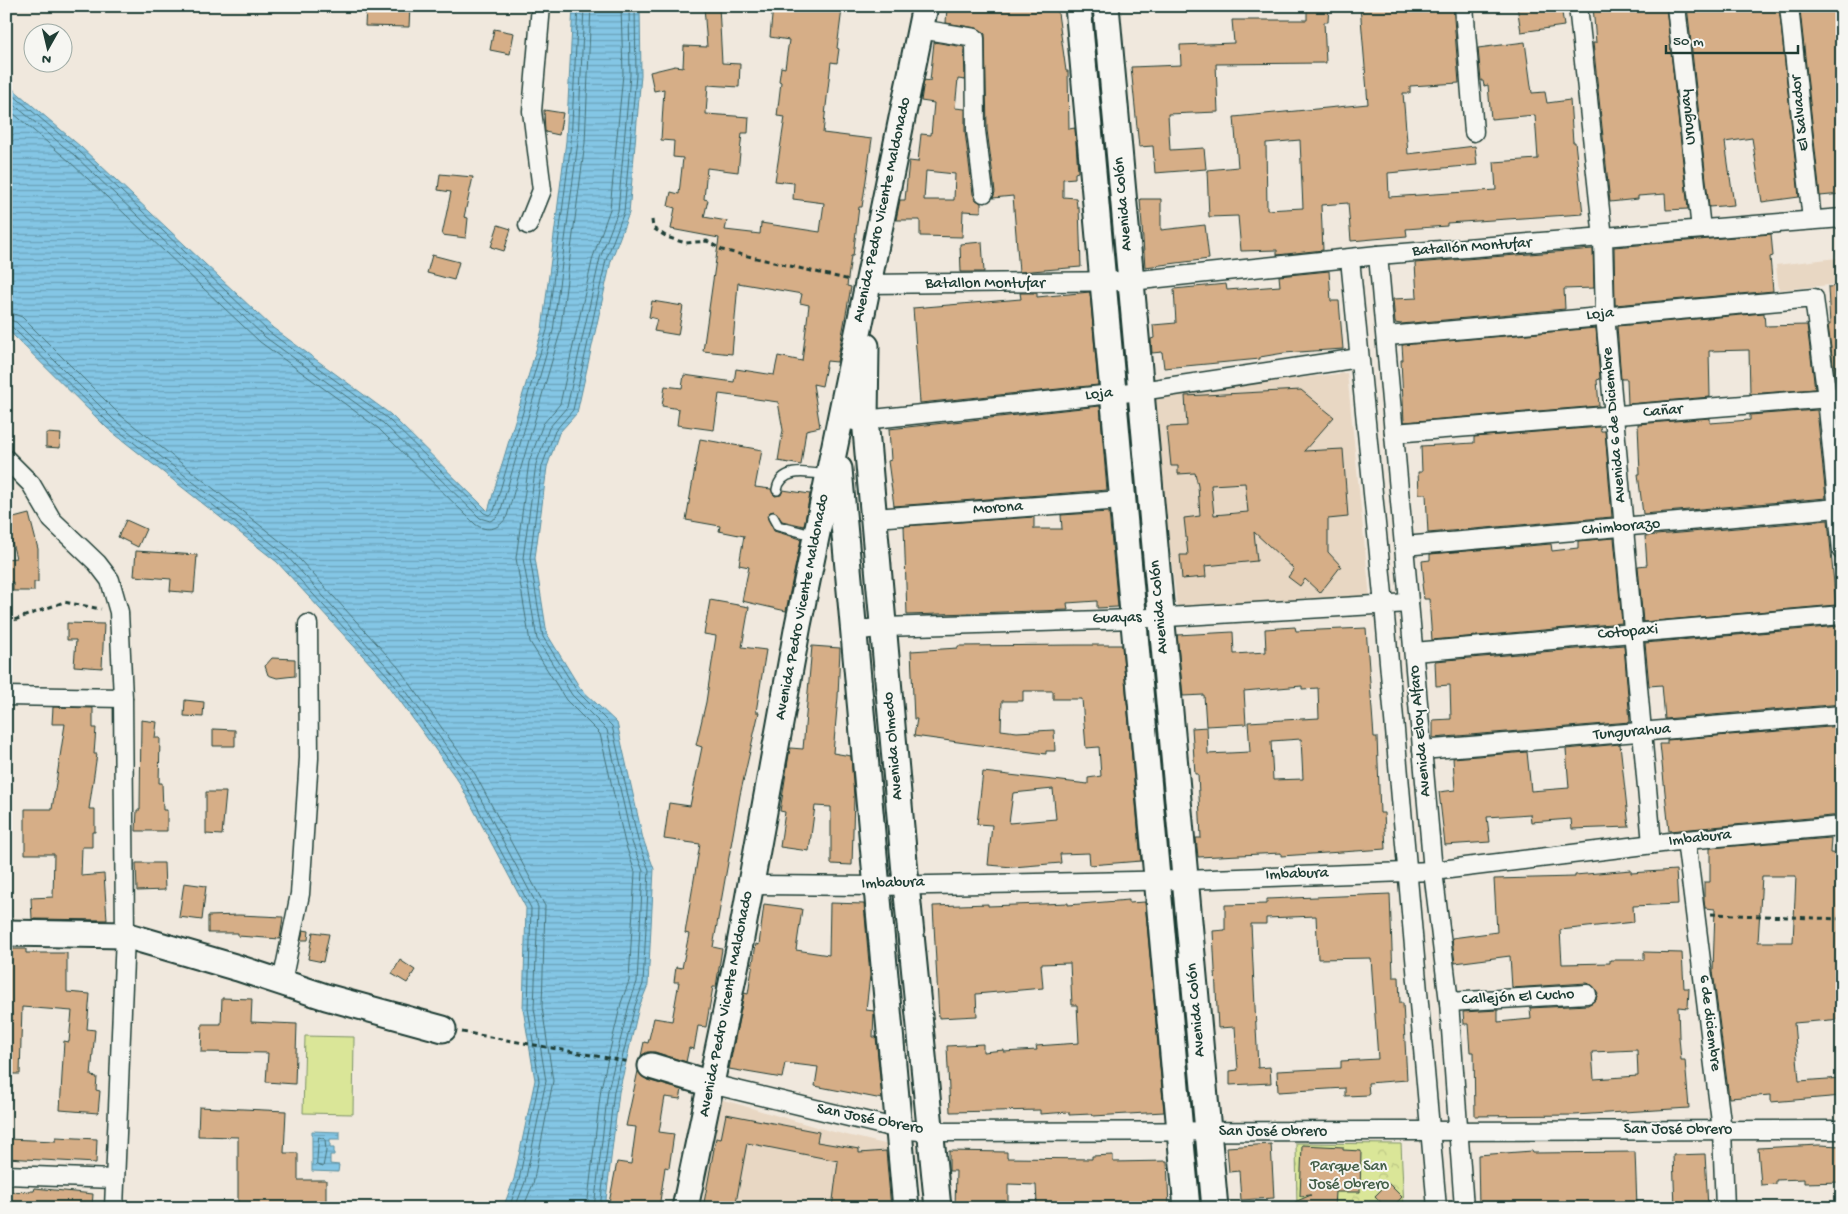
<svg xmlns="http://www.w3.org/2000/svg" width="1848" height="1214" viewBox="0 0 1848 1214" font-family="'Gochi Hand',sans-serif">
<defs>
<pattern id="park-crowns" width="20" height="18" patternUnits="userSpaceOnUse" patternTransform="scale(1.25)"><rect width="20" height="18" fill="#dae698"/><path d="M2 6a3 3 0 1 1 6 0M12 15a3 3 0 1 1 6 0" fill="none" stroke="#bbc684"/></pattern>
<pattern id="water-rules" width="6" height="5" patternUnits="userSpaceOnUse" patternTransform="scale(1.25)"><rect width="6" height="5" fill="#84c6e5"/><path d="M0 2.5h6" fill="none" stroke="#6ba2ba"/></pattern>
</defs>
<rect width="100%" height="100%" fill="#f0e8dd"/>
<filter id="ink" filterUnits="userSpaceOnUse"><feTurbulence type="fractalNoise" baseFrequency=".02" numOctaves="2"/><feDisplacementMap in="SourceGraphic" scale="10" xChannelSelector="R" yChannelSelector="G"/><feConvolveMatrix kernelMatrix="1 2 1 2 8 2 1 2 1" color-interpolation-filters="sRGB"/></filter>
<g filter="url(#ink)">
<g fill="#e8d7c3">
<polygon points="1837,258 1840,284 1779,290 1776,265"/>
<polygon points="1347,373 1370,598 1177,607 1151,393"/>
<polygon points="720,1099 830,1131 893,1146 897,1208 701,1208"/>
</g>
<polygon fill="url(#park-crowns)" stroke="#7c9266" points="1296,1143 1401,1144 1404,1208 1297,1208"/>
<polygon fill="#dae698" stroke="#7c9266" points="305,1036 354,1037 353,1114 303,1113"/>
<g fill="url(#water-rules)" stroke="#5c8f9e">
<polygon points="573,6 640,6 641,75 629,213 611,261 577,413 559,433 547,467 535,558 547,634 580,688 617,723 643,839 654,869 648,985 639,1007 619,1092 605,1208 503,1208 514,1179 535,1080 523,1009 526,908 459,782 384,679 277,562 107,428 6,328 6,83 81,147 273,328 390,414 488,511 542,330 566,141"/>
<polygon points="312,1131 340,1132 340,1139 330,1139 330,1148 334,1148 334,1155 330,1155 330,1164 339,1165 338,1172 312,1171"/>
</g>
<g fill="none" stroke-linecap="round" stroke-linejoin="round">
<g stroke="#47747b" stroke-width="1">
<polyline points="6,89 78,150 269,332 387,418 484,513 489,515 494,511 547,330 571,142 578,6"/>
<polyline points="6,98 74,155 265,337 383,423 480,518 490,521 496,518 500,513 553,331 578,142 584,6"/>
<path d="M 6,107 L 69,161 L 260,342 L 378,428 L 475,524 C 487,533 500,529 507,516 L 560,333 L 585,143 L 591,6"/>
<polyline points="6,311 22,317 119,414 290,549 398,667 475,774 545,906 542,1007 553,1081 533,1184 523,1208"/>
<polyline points="6,319 16,322 114,420 285,554 392,672 469,777 538,907 534,1008 546,1081 525,1182 515,1208"/>
<polyline points="6,325 12,327 110,424 280,558 388,676 463,780 531,908 528,1008 539,1081 519,1180 509,1208"/>
<polygon points="319,1137 325,1139 326,1151 323,1167 317,1165"/>
<polyline points="587,1208 601,1088 621,1003 629,981 635,872 625,843 600,734 566,700 530,642 516,558 529,462 543,424 560,404 593,257 610,209 623,74 621,6"/>
<polyline points="594,1208 608,1090 629,1005 637,982 643,871 632,842 607,730 572,695 537,639 523,558 536,464 549,428 567,407 600,258 618,211 630,75 629,6"/>
<polyline points="600,1208 614,1091 635,1006 643,984 649,870 638,840 612,726 577,691 543,637 530,558 542,466 555,431 573,410 606,260 624,212 636,75 635,6"/>
</g>
</g>
<g fill="#d6ae87" stroke="#1f3d34" fill-rule="evenodd">
<polygon points="366,6 410,6 409,27 365,26"/>
<polygon points="704,6 719,6 722,63 740,64 739,87 708,85 706,114 749,117 748,133 742,133 738,172 707,168 704,199 708,200 704,217 727,221 725,230 760,234 761,223 820,232 824,203 793,199 794,183 775,181 785,117 777,116 781,82 779,81 781,67 785,68 789,40 770,37 773,6 821,6 842,9 837,48 839,49 837,63 831,62 823,133 872,139 862,207 859,207 853,256 851,256 847,286 851,287 837,362 827,361 822,386 813,384 820,427 806,430 801,465 778,461 783,430 778,402 719,394 714,430 677,425 679,409 662,406 665,386 682,388 684,375 734,382 736,369 774,375 778,356 802,361 809,305 800,303 802,294 738,283 732,354 703,351 719,238 671,229 675,208 668,206 671,192 679,194 683,158 673,157 674,141 661,140 664,89 654,91 650,72 675,66 683,67 684,46 707,47"/>
<polygon points="947,6 1057,6 1066,71 1068,71 1069,129 1075,128 1078,172 1075,173 1075,178 1063,179 1063,197 1076,198 1077,207 1079,207 1081,267 1019,272 1013,196 993,198 995,192 987,130 985,34 977,28 946,23"/>
<polygon points="1307,6 1329,6 1328,22 1324,22 1326,63 1216,64 1218,112 1168,114 1170,150 1204,148 1206,169 1155,173 1153,146 1139,147 1131,67 1181,65 1180,45 1234,43 1232,20 1307,20"/>
<path d="M 1360,6 L 1453,6 L 1459,83 L 1410,86 L 1410,93 L 1403,93 L 1408,154 L 1475,146 L 1477,165 L 1388,173 L 1389,197 L 1496,190 L 1494,162 L 1538,159 L 1535,115 L 1491,119 L 1488,85 L 1484,86 L 1483,81 L 1481,81 L 1478,48 L 1525,42 L 1532,93 L 1545,92 L 1547,103 L 1570,100 L 1573,142 L 1575,142 L 1583,214 L 1447,223 L 1447,226 L 1406,229 L 1407,236 L 1351,241 L 1348,203 L 1321,205 L 1323,250 L 1277,255 L 1277,250 L 1241,251 L 1238,216 L 1209,217 L 1207,170 L 1238,167 L 1234,117 L 1368,104 ZM 1300,140 L 1303,208 L 1267,210 L 1266,143 Z"/>
<polygon points="1517,6 1561,6 1564,26 1521,32"/>
<polygon points="1593,6 1666,6 1688,209 1666,210 1665,194 1638,196 1638,199 1610,202 1593,43 1596,43"/>
<polygon points="1687,6 1779,6 1799,197 1762,202 1752,138 1725,142 1734,205 1709,207"/>
<polygon points="1835,7 1837,28 1842,28 1842,194 1820,196 1800,10"/>
<polygon points="494,29 514,33 510,54 490,50"/>
<path d="M 934,42 L 964,47 L 965,80 L 958,79 L 955,108 L 965,109 L 965,132 L 973,194 L 976,200 L 981,203 L 981,212 L 963,211 L 962,237 L 920,236 L 920,220 L 896,220 L 900,200 L 905,200 L 909,161 L 918,162 L 921,134 L 931,135 L 934,103 L 921,101 L 924,80 L 930,81 ZM 926,171 L 955,174 L 954,200 L 924,200 Z"/>
<polygon points="544,110 563,113 559,135 545,132"/>
<polygon points="440,174 473,177 464,217 468,218 466,238 442,235 451,192 438,190"/>
<polygon points="1140,199 1161,199 1161,230 1205,225 1209,259 1145,267"/>
<polygon points="498,225 511,229 504,251 491,247"/>
<polygon points="1771,234 1773,256 1770,257 1773,291 1615,305 1614,247"/>
<polygon points="982,242 984,272 961,272 960,244"/>
<polygon points="1593,249 1594,288 1564,289 1565,309 1401,324 1395,323 1393,299 1417,298 1415,263"/>
<polygon points="432,255 459,262 454,280 427,273"/>
<polygon points="1329,271 1331,301 1339,301 1343,349 1284,353 1260,357 1260,359 1164,368 1162,352 1152,353 1151,339 1154,338 1153,325 1176,323 1174,289 1226,284 1227,290 1280,286 1279,276"/>
<polygon points="1842,286 1842,386 1836,387 1828,325 1830,325 1828,287"/>
<polygon points="1090,292 1098,385 920,403 913,308 1021,299 1020,293 1037,293 1037,297"/>
<polygon points="652,301 683,306 678,335 654,331 657,319 649,317"/>
<polygon points="1764,313 1765,326 1807,325 1815,389 1750,394 1749,350 1709,351 1710,397 1628,404 1627,379 1621,379 1617,326"/>
<polygon points="1596,328 1600,379 1597,380 1599,406 1404,422 1401,360 1403,360 1402,345"/>
<path d="M 1301,390 L 1334,417 L 1304,451 L 1343,449 L 1348,517 L 1328,519 L 1328,552 L 1341,566 L 1320,593 L 1305,579 L 1300,586 L 1288,577 L 1294,569 L 1254,532 L 1257,561 L 1205,566 L 1206,577 L 1182,579 L 1180,555 L 1188,555 L 1184,518 L 1200,516 L 1198,486 L 1195,473 L 1178,474 L 1178,466 L 1171,466 L 1167,427 L 1187,426 L 1185,396 ZM 1245,483 L 1248,512 L 1214,515 L 1211,485 Z"/>
<polygon points="1100,406 1107,490 894,506 888,461 891,460 889,429"/>
<polygon points="1839,408 1842,408 1842,440"/>
<polygon points="1817,410 1826,498 1643,514 1638,474 1640,474 1638,424 1710,418 1710,423 1750,420 1750,415"/>
<polygon points="1600,427 1601,431 1605,431 1612,517 1428,533 1426,494 1419,494 1418,472 1422,472 1421,446 1474,443 1474,437"/>
<polygon points="46,433 61,434 60,448 46,447"/>
<polygon points="700,439 762,450 755,487 771,489 775,496 781,495 783,490 810,494 804,526 782,521 774,511 770,512 767,516 774,531 801,539 786,611 742,601 749,567 739,565 744,536 719,531 720,526 686,520"/>
<polygon points="1109,512 1118,607 1097,608 1097,601 1067,603 1068,610 907,615 904,526 1034,517 1034,529 1062,529 1061,515"/>
<polygon points="29,514 38,549 38,582 34,582 34,591 13,591 13,582 6,582 6,559 16,558 6,520"/>
<polygon points="126,520 146,529 138,547 118,537"/>
<polygon points="1828,520 1836,605 1643,622 1638,566 1647,565 1645,536"/>
<polygon points="1614,538 1622,623 1432,640 1429,599 1424,599 1422,584 1424,583 1422,561 1430,560 1430,554 1551,544 1552,551 1578,548 1578,541"/>
<polygon points="136,551 197,555 194,593 170,591 171,579 134,576"/>
<polygon points="710,600 749,607 742,647 766,650 756,712 759,712 740,795 713,947 722,949 716,987 713,987 706,1027 698,1026 694,1049 689,1048 686,1062 655,1052 647,1052 641,1056 644,1042 648,1043 654,1018 672,1021 679,982 674,982 676,967 682,968 689,934 685,933 700,844 664,839 669,803 690,806 702,747 696,745 706,702 716,636 704,634"/>
<polygon points="67,623 104,624 102,668 74,666 76,640 67,640"/>
<polygon points="1839,626 1842,655 1842,704 1665,719 1662,685 1649,686 1645,643"/>
<path d="M 1295,627 L 1296,631 L 1366,628 L 1374,737 L 1377,737 L 1380,813 L 1384,813 L 1386,849 L 1281,856 L 1281,853 L 1198,857 L 1196,838 L 1201,838 L 1198,774 L 1195,774 L 1192,728 L 1207,727 L 1208,754 L 1250,752 L 1248,722 L 1319,718 L 1318,688 L 1302,689 L 1302,686 L 1244,691 L 1246,724 L 1206,726 L 1204,695 L 1183,696 L 1177,635 L 1233,632 L 1234,654 L 1266,652 L 1265,629 ZM 1301,739 L 1303,779 L 1273,780 L 1271,741 Z"/>
<path d="M 1076,645 L 1122,645 L 1141,861 L 1090,865 L 1089,853 L 1060,854 L 1061,863 L 1013,867 L 988,865 L 992,825 L 977,824 L 983,772 L 1088,784 L 1088,778 L 1101,776 L 1099,747 L 1086,748 L 1082,699 L 1053,699 L 1053,691 L 1023,691 L 1023,701 L 1002,701 L 1001,730 L 1017,732 L 1054,730 L 1055,751 L 1046,751 L 1046,754 L 914,736 L 917,719 L 914,719 L 911,651 L 958,648 L 958,646 ZM 1053,789 L 1056,819 L 1009,823 L 1013,793 Z"/>
<polygon points="1624,645 1630,722 1433,738 1433,720 1451,719 1450,685 1436,686 1435,661"/>
<polygon points="812,646 840,648 838,697 833,753 851,756 854,797 852,865 831,864 831,807 815,806 809,851 780,847 785,812 780,811 790,748 803,749"/>
<polygon points="272,658 295,659 295,676 277,678 268,675 265,666"/>
<polygon points="185,700 204,702 203,717 184,716"/>
<polygon points="53,707 93,708 93,728 96,728 94,754 97,754 89,809 95,809 95,832 92,832 92,847 82,847 81,876 104,874 107,920 32,919 31,898 53,897 54,854 25,854 25,809 52,809 65,724 52,724"/>
<polygon points="141,720 157,722 155,738 160,738 159,783 162,783 163,810 167,810 167,831 136,831 137,810 140,810"/>
<polygon points="1842,726 1842,815 1669,831 1660,744 1667,744 1667,740"/>
<polygon points="213,729 235,730 235,746 213,746"/>
<polygon points="1620,744 1629,827 1572,829 1571,819 1531,822 1530,814 1487,817 1490,842 1445,845 1439,792 1455,790 1453,758 1527,752 1531,791 1569,788 1566,749"/>
<polygon points="206,792 226,792 222,835 206,834"/>
<path d="M 1831,838 L 1830,853 L 1842,854 L 1842,915 L 1839,915 L 1838,954 L 1840,954 L 1842,1019 L 1794,1023 L 1799,1081 L 1842,1078 L 1842,1096 L 1771,1102 L 1771,1095 L 1729,1098 L 1713,971 L 1715,909 L 1705,908 L 1704,899 L 1704,882 L 1710,882 L 1710,848 ZM 1762,876 L 1796,876 L 1793,942 L 1758,942 Z"/>
<polygon points="136,863 164,863 165,890 137,891"/>
<path d="M 1631,870 L 1631,873 L 1676,870 L 1678,904 L 1633,906 L 1634,922 L 1560,930 L 1562,964 L 1610,963 L 1610,960 L 1644,960 L 1644,952 L 1682,953 L 1684,988 L 1689,988 L 1688,1008 L 1678,1007 L 1679,1037 L 1681,1060 L 1685,1060 L 1689,1108 L 1575,1115 L 1475,1116 L 1474,1052 L 1470,1052 L 1468,1024 L 1464,1024 L 1463,1012 L 1498,1010 L 1498,1022 L 1531,1019 L 1530,1008 L 1588,1005 L 1596,999 L 1598,993 L 1592,985 L 1586,983 L 1512,988 L 1510,956 L 1455,963 L 1452,938 L 1497,932 L 1494,879 L 1575,877 L 1575,875 ZM 1637,1050 L 1638,1076 L 1594,1079 L 1592,1052 Z"/>
<polygon points="184,883 206,886 202,920 179,917"/>
<polygon points="1390,894 1393,977 1399,977 1400,1003 1403,1003 1407,1080 1368,1083 1369,1095 1345,1096 1345,1088 1278,1092 1277,1071 1341,1068 1341,1061 1378,1059 1371,958 1318,959 1316,916 1266,918 1266,924 1251,924 1258,1068 1270,1067 1271,1083 1230,1085 1230,1071 1238,1070 1235,1027 1218,1028 1213,931 1225,930 1225,905 1267,904 1267,899"/>
<polygon points="1129,900 1129,903 1145,902 1164,1112 1093,1116 1092,1114 1069,1115 1069,1112 1040,1114 1040,1110 950,1112 947,1046 983,1044 983,1052 1004,1050 1004,1052 1037,1050 1036,1046 1079,1043 1077,1005 1072,1005 1070,963 1041,964 1043,988 976,994 977,1016 939,1018 933,906 988,904 988,906 1068,903 1068,905"/>
<polygon points="830,903 864,904 870,975 866,1010 874,1011 873,1037 876,1037 882,1099 815,1086 818,1067 785,1063 782,1078 729,1069 744,993 748,994 756,944 759,945 764,904 802,909 796,950 829,955"/>
<polygon points="239,915 283,917 280,939 238,936 238,933 208,933 208,916"/>
<polygon points="303,930 309,931 308,940 301,940"/>
<polygon points="313,932 329,934 323,962 308,959"/>
<polygon points="6,949 26,949 26,953 67,953 67,992 90,994 87,1029 95,1030 91,1076 97,1077 96,1090 100,1091 98,1113 60,1110 64,1041 69,1042 72,1011 22,1007 20,1074 6,1074"/>
<polygon points="400,960 415,970 407,983 392,974"/>
<polygon points="222,998 252,999 251,1022 297,1024 295,1084 266,1082 268,1053 201,1052 202,1024 221,1024"/>
<polygon points="638,1071 647,1080 682,1090 680,1099 665,1097 659,1132 674,1134 669,1168 665,1167 659,1208 608,1208 617,1162 631,1164 636,1127 626,1126"/>
<polygon points="199,1107 286,1111 284,1153 298,1153 298,1180 326,1180 326,1208 238,1208 238,1137 198,1136"/>
<polygon points="726,1114 819,1132 817,1142 859,1149 859,1153 886,1151 891,1208 832,1208 838,1161 747,1143 735,1208 703,1208 716,1138 721,1139"/>
<polygon points="56,1137 97,1139 96,1163 6,1158 6,1139 56,1141"/>
<polygon points="1271,1144 1274,1198 1241,1200 1239,1171 1229,1172 1227,1147"/>
<polygon points="1302,1145 1343,1147 1343,1150 1361,1151 1360,1192 1335,1192 1334,1208 1281,1208 1311,1195 1300,1196"/>
<polygon points="1819,1145 1842,1146 1842,1182 1804,1183 1804,1179 1776,1180 1776,1184 1761,1185 1758,1148"/>
<polygon points="949,1151 1007,1152 1007,1158 1092,1159 1092,1156 1113,1155 1113,1162 1167,1161 1169,1207 1064,1208 1064,1204 1037,1204 1036,1185 1008,1184 1008,1207 955,1207 956,1171 949,1171"/>
<polygon points="1532,1151 1533,1153 1635,1152 1637,1206 1479,1208 1478,1155"/>
<polygon points="1705,1154 1708,1208 1675,1208 1673,1155"/>
<polygon points="1388,1183 1402,1197 1392,1208 1386,1208 1375,1196"/>
<polygon points="35,1188 93,1194 92,1208 6,1208 6,1192 34,1191"/>
</g>
<g fill="none" stroke-linecap="round" stroke-linejoin="round">
<g stroke="#1f3d34" stroke-width="12">
<g id="lane">
<path d="M 777,490 C 781,466 809,473 827,475"/>
<polyline points="773,517 778,526 816,536"/>
</g>
</g>
<g stroke="#1f3d34" stroke-width="21">
<g id="street">
<polyline points="1464,6 1474,132"/>
<polyline points="1578,6 1603,238 1605,315 1652,844"/>
<polyline points="1676,6 1701,229"/>
<polyline points="1789,6 1812,220"/>
<polyline points="920,29 975,38 976,131 984,193"/>
<polyline points="528,225 542,190 532,111 541,6"/>
<polyline points="1378,255 1433,871 1449,1002 1464,1208"/>
<polyline points="1350,259 1384,605 1437,1208"/>
<polyline points="867,284 1131,281 1378,255 1842,218"/>
<polyline points="1387,336 1814,298 1827,398 1842,551"/>
<polyline points="854,421 1141,391 1359,358"/>
<polyline points="1394,433 1842,397"/>
<polyline points="6,459 31,484 52,520 97,563 110,580 119,612 123,698 125,935 114,1208"/>
<polyline points="874,518 1122,500"/>
<polyline points="1404,546 1838,508"/>
<polyline points="854,631 884,627 1133,619 1409,603"/>
<polyline points="1414,652 1842,615"/>
<polyline points="6,696 123,698"/>
<polyline points="1422,750 1842,715"/>
<polyline points="1686,840 1722,1130 1725,1208"/>
<polyline points="751,885 877,886 1185,880 1433,871 1686,840 1842,826"/>
<polyline points="282,982 300,894 309,758 308,624"/>
<polyline points="1449,1002 1587,994"/>
<polyline points="711,1084 899,1129 931,1132 1842,1130"/>
<polyline points="6,1175 114,1179"/>
</g>
</g>
<g stroke="#1f3d34" stroke-width="29">
<g id="secondary">
<polyline points="1078,6 1187,1208"/>
<polyline points="1106,6 1215,1208"/>
<polyline points="866,346 865,419 906,884 938,1208"/>
<polyline points="839,469 906,1208"/>
<polyline points="6,933 125,935 238,968 326,997 443,1029"/>
<polyline points="651,1066 711,1084"/>
<polyline points="685,1208 739,949 798,625 925,6"/>
</g>
</g>
<g stroke="#1f3d34" stroke-width="3" stroke-dasharray="5 4" stroke-linecap="butt">
<polyline points="652,220 653,228 667,237 679,241 686,243 707,241 722,250 850,280"/>
<polyline points="6,623 64,602 101,609"/>
<polyline points="1711,914 1841,919"/>
<polyline points="462,1032 630,1062"/>
</g>
<use href="#lane" stroke="#f6f6f2" stroke-width="9"/>
<use href="#street" stroke="#f6f6f2" stroke-width="18"/>
<use href="#secondary" stroke="#f6f6f2" stroke-width="25"/>
</g>
</g>
<g text-anchor="middle" dominant-baseline="central" stroke-width="4" stroke-linejoin="round" paint-order="stroke">
<g font-size="16" fill="#1f3d34" stroke="#f6f6f2">
<text transform="translate(1801 113) rotate(-96)">El Salvador</text>
<text transform="translate(1689 117) rotate(-96)">Uruguay</text>
<text transform="translate(1124 204) rotate(-95)">Avenida Colón</text>
<text transform="translate(883 210) rotate(-78)">Avenida Pedro Vicente Maldonado</text>
<text transform="translate(1472 248) rotate(-4)">Batallón Montufar</text>
<text x="985" y="284">Batallon Montufar</text>
<text transform="translate(1600 315) rotate(-5)">Loja</text>
<text transform="translate(1099 395) rotate(-6)">Loja</text>
<text transform="translate(1663 412) rotate(-5)">Cañar</text>
<text transform="translate(1615 425) rotate(-95)">Avenida 6 de Diciembre</text>
<text transform="translate(998 509) rotate(-4)">Morona</text>
<text transform="translate(1621 528) rotate(-5)">Chimborazo</text>
<text transform="translate(803 607) rotate(-79)">Avenida Pedro Vicente Maldonado</text>
<text transform="translate(1160 607) rotate(-95)">Avenida Colón</text>
<text transform="translate(1117 619) rotate(-2)">Guayas</text>
<text transform="translate(1628 633) rotate(-5)">Cotopaxi</text>
<text transform="translate(1421 731) rotate(-95)">Avenida Eloy Alfaro</text>
<text transform="translate(1632 733) rotate(-5)">Tungurahua</text>
<text transform="translate(894 746) rotate(-95)">Avenida Olmedo</text>
<text transform="translate(1700 839) rotate(-6)">Imbabura</text>
<text transform="translate(1297 875) rotate(-2)">Imbabura</text>
<text transform="translate(893 884) rotate(-2)">Imbabura</text>
<text transform="translate(1518 998) rotate(-3)">Callejón El Cucho</text>
<text transform="translate(727 1004) rotate(-79)">Avenida Pedro Vicente Maldonado</text>
<text transform="translate(1197 1010) rotate(-95)">Avenida Colón</text>
<text transform="translate(1709 1023) rotate(83)">6 de diciembre</text>
<text transform="translate(870 1120) rotate(11)">San José Obrero</text>
<text x="1678" y="1130">San José Obrero</text>
<text x="1273" y="1132">San José Obrero</text>
</g>
<g font-size="16" fill="#445f48" stroke="#f6f6f2">
<text x="1349" y="1167">Parque San<tspan x="1349" dy="18">José Obrero</tspan></text>
</g>
</g>
<rect width="1848" height="1214" fill="none" stroke="#f6f6f2" stroke-width="25"/>
<rect x="12" y="12" width="1823" height="1189" fill="none" stroke="#1f3d34" stroke-width="2" filter="url(#ink)"/>
<g transform="translate(48 48) rotate(188)"><circle r="24" fill="#f6f6f2" stroke="#a0aca6"/>
<path d="M0-4L9 19L0 12L-9 19Z" fill="#1f3d34"/>
<text y="-8" font-size="14" font-weight="bold" text-anchor="middle" fill="#1f3d34">N</text>
</g>
<path d="M1666 45v8h132v-8" fill="none" stroke="#1f3d34" stroke-width="2.5"/>
<text x="1673" y="45" font-size="15" fill="#1f3d34" stroke="#f6f6f2" stroke-width="4" paint-order="stroke">50 m</text>
</svg>
